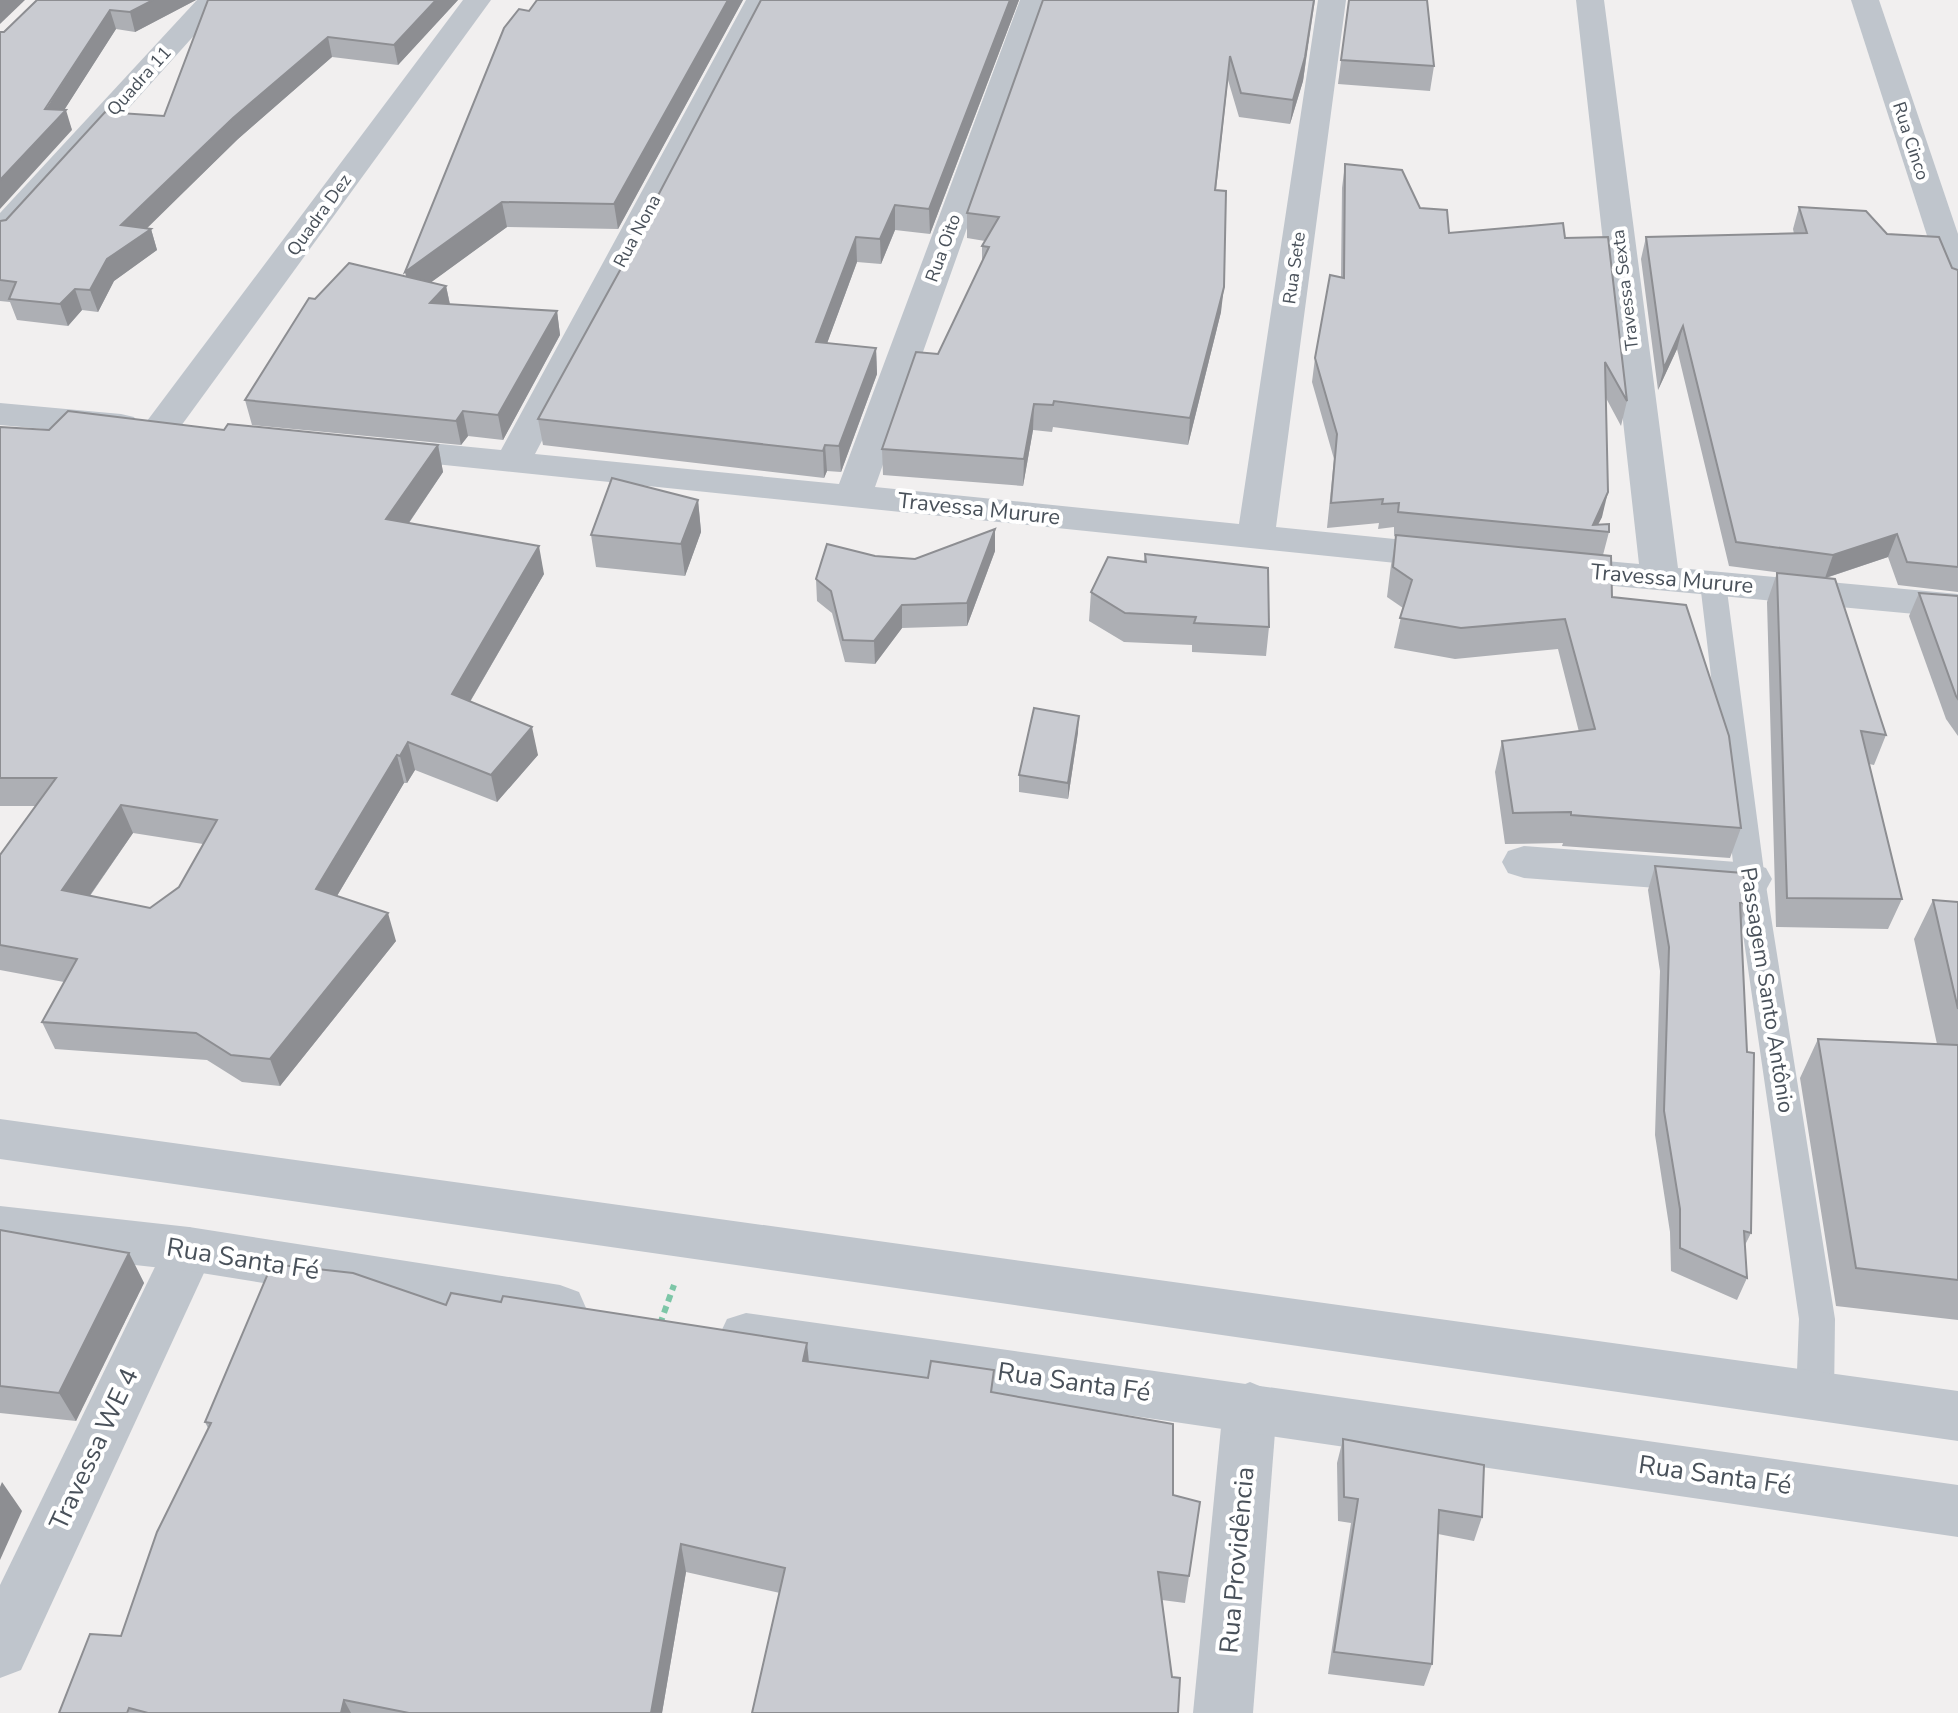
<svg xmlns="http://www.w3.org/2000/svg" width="1958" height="1713" viewBox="0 0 1958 1713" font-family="'Nunito Sans',sans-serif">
<rect width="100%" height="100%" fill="#f1efef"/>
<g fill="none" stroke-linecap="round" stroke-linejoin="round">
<polyline stroke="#7dc6a7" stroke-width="6" stroke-dasharray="7 5" stroke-linecap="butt" points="660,1324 674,1285"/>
<polygon fill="#bfc5cc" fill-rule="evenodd" points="1713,575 1722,577 1726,583 1765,879 1835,1319 1834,1397 1828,1409 1815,1414 1802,1409 1796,1397 1799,1319 1735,879 1700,583 1704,577"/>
<g fill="#bfc5cc" fill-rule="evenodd">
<polygon points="197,0 226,0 11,239 0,242 0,213"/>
<polygon points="463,0 491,0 173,437 160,440 147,437 142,429 147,421"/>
<polygon points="746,0 774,0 535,454 839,484 1020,0 1048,0 875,487 1239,524 1318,0 1346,0 1276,527 1454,545 1467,549 1473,557 1467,565 1454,569 367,457 362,449 367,441 380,438 501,450"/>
<polygon points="1576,0 1604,0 1678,568 1958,594 1958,618 1550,580 1536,576 1531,568 1536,560 1550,556 1639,564"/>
<polygon points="1851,0 1879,0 1958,234 1958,292 1946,289 1942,282"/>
<polygon points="0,403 121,414 134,417 139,425 134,433 121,436 0,425"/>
<polygon points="1524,846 1750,863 1766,868 1772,879 1766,890 1750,895 1524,878 1508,873 1502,862 1508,851"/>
<polygon points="189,1227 207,1234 215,1249 21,1670 0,1678 0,1585 171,1234"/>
<polygon points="1250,1382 1269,1390 1277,1407 1253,1713 1193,1713 1223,1407 1231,1390"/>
</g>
<g fill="#bfc5cc" fill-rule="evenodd">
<polygon points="0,1119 1958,1391 1958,1441 0,1159"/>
<polygon points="0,1206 189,1227 560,1285 579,1292 586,1308 579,1324 560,1331 189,1271 0,1250"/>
<polygon points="746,1313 1958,1485 1958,1537 746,1359 727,1353 719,1336 727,1319"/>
</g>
</g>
<g fill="#adafb4" fill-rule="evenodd">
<polygon points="37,0 196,0 135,32 116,29 64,110 72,130 4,32"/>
<polygon points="208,0 458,0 398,65 332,57 238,139 146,228 151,229 157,250 114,281 98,312 82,310 68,326 17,320 10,302 0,301 0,221 6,220 164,116"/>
<polygon points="537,0 743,0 618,229 507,227 431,282 446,286 450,304 557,311 560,335 503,440 468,436 461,445 252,425 245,400 315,299 407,277 405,272 529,11"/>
<polygon points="761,0 1019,0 930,234 895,230 881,264 857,262 827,343 876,348 877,374 841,472 827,471 824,478 543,445 538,419 654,210 653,205"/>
<polygon points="1043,0 1315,0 1303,81 1290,124 1239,117 1228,80 1216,190 1221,312 1188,445 1053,427 1052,432 1033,430 1023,486 883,475 882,449 938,354 982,262 982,246 985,241 967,238 967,213"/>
<polygon points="1349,0 1434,66 1430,91 1338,84"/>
<polygon points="1345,164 1420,208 1449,233 1565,238 1627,401 1621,426 1606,398 1602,517 1598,525 1609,532 1603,555 1612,597 1741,828 1730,858 1562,846 1563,843 1505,844 1495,772 1502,741 1579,732 1558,649 1455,659 1394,648 1403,608 1387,597 1391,565 1396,537 1394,536 1394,527 1378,529 1379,523 1327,528 1334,459 1312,382 1315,358 1341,277 1342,188"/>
<polygon points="1799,207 1887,234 1952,268 1958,270 1958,592 1898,585 1888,557 1826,578 1886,735 1874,765 1869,764 1902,899 1888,929 1776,927 1767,602 1777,573 1813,577 1729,566 1677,349 1658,390 1641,259 1646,237 1794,234 1793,229"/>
<path d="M 0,427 L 49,430 L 224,430 L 438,445 L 443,472 L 409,523 L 544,574 L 470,702 L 538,755 L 497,802 L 415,770 L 407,783 L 404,783 L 337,896 L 396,941 L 280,1086 L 242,1082 L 207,1060 L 55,1049 L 42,1022 L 64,982 L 0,970 L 0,855 L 36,806 L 0,806 ZM 133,833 L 203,844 L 179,887 L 150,908 L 90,896 Z"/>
<polygon points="698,500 701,532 685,576 596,567 591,535"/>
<polygon points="995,529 995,551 967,626 902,628 875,664 845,662 832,613 817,601 816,579 875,556 915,559"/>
<polygon points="1145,554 1269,627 1266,656 1192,652 1192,645 1124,642 1089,621 1091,592 1144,561"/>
<polygon points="1919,593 1958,596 1958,736 1946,719 1909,616"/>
<polygon points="1078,732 1068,799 1019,792 1019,775"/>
<polygon points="1655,866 1748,903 1741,922 1751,1233 1745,1245 1747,1278 1737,1300 1671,1271 1670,1232 1655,1135 1660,971 1648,890"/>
<polygon points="1933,900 1958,902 1958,1320 1836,1306 1800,1078 1818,1039 1937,1044 1914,939"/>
<polygon points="0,1230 129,1253 144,1283 76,1421 0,1413"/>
<polygon points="446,1305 994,1392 1173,1495 1200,1502 1185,1603 1162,1600 780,1593 686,1572 662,1713 59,1713 121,1636 208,1428 205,1422"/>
<polygon points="1343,1439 1482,1517 1474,1541 1438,1534 1432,1664 1424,1686 1328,1674 1351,1523 1338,1521 1337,1463"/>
</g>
<g fill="#8d8e92">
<polygon points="0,0 25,0 0,24"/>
<polygon points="153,0 196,0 135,32 130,12"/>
<polygon points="436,0 458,0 398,65 394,45"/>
<polygon points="728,0 743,0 618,229 614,204"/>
<polygon points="1010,0 1019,0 930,234 929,209"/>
<polygon points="1314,0 1303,81 1290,124 1293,100"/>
<polygon points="110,10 116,29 61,115 66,110 72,130 0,209 0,180"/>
<polygon points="328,37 332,57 238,139 134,241 151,229 157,250 114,281 98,312 90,290 121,225 233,118"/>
<polygon points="502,202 507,227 411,297 405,272"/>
<polygon points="895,205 895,230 881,264 880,239"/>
<polygon points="856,237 857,262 818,368 816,342"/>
<polygon points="446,286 451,310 430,303"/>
<polygon points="1224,287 1221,312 1188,445 1190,418"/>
<polygon points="75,289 82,310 68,326 60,304"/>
<polygon points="557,311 560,335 503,440 498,415"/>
<polygon points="1683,326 1677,349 1658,390 1664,368"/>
<polygon points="876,348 877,374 841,472 839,446"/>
<polygon points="1034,404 1033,430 1023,486 1024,459"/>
<polygon points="463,411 468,436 461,445 456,421"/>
<polygon points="438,445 443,472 393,546 386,519"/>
<polygon points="825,445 827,471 824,478 823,451"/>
<polygon points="1608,492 1602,517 1595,530 1593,525"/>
<polygon points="698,500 701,532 685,576 681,544"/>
<polygon points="995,529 995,551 967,626 967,603"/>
<polygon points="1897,534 1888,557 1825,578 1833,555"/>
<polygon points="539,546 544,574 458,722 452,694"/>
<polygon points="902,605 902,628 875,664 874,641"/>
<polygon points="1079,716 1078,732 1068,799 1068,783"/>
<polygon points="532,727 538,755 497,802 491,775"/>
<polygon points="408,742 415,770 407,783 400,756"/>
<polygon points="397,755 404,783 325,916 316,889"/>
<polygon points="121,805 133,833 74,918 62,890"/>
<polygon points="388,913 396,941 280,1086 270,1059"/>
<polygon points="129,1253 144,1283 76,1421 59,1393"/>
<polygon points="807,1343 810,1372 803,1361"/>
<polygon points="2,1482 22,1511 0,1560 0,1487"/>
<polygon points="681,1544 686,1572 662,1713 651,1713"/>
<polygon points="344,1700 351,1713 341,1713"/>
</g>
<g fill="#c9cbd1" stroke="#8d8e92" stroke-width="2" fill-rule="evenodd">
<polygon points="37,0 153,0 130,12 110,10 45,109 66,110 0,180 0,32 4,32"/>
<polygon points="208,0 436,0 394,45 328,37 233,118 121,225 151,229 107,259 90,290 75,289 60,304 9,299 16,282 0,280 0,221 6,220 105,112 164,116"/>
<polygon points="537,0 728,0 614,204 502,202 405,272 504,28 519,9 529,11"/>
<polygon points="761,0 1010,0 929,209 895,205 880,239 856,237 816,342 876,348 839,446 825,445 823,451 538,419 656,205 653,205"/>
<polygon points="1043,0 1314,0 1305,57 1293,100 1241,93 1230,56 1215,190 1226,191 1224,287 1190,418 1054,401 1053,405 1034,404 1024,459 882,449 916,352 938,354 989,247 982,246 999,217 967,213"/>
<polygon points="1349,0 1427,0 1434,66 1341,60"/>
<polygon points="1345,164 1402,170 1420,208 1447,210 1449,233 1563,223 1565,238 1608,237 1627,401 1605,362 1608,492 1593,525 1609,524 1609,532 1398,512 1399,503 1382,504 1383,499 1331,503 1337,434 1315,358 1330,275 1344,278"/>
<polygon points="1799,207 1866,211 1887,234 1939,237 1952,268 1958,270 1958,567 1907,562 1897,534 1833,555 1736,542 1683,326 1664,368 1646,237 1807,233"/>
<polygon points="349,263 446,286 430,303 557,311 498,415 463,411 456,421 245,400 309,298 315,299"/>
<path d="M 68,411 L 224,430 L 228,424 L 438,445 L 386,519 L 539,546 L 452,694 L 532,727 L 491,775 L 408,742 L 400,756 L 397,755 L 316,889 L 388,913 L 270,1059 L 231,1055 L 196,1033 L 42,1022 L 77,959 L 0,945 L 0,855 L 56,778 L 0,778 L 0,427 L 49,430 ZM 121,805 L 217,820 L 179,887 L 150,908 L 62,890 Z"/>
<polygon points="612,478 698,500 681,544 591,535"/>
<polygon points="995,529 967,603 902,605 874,641 843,640 831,591 816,579 827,544 875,556 915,559"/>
<polygon points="1396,535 1611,556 1612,597 1686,605 1729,736 1741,828 1571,815 1571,812 1513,813 1502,741 1595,729 1565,619 1461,628 1400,618 1412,580 1393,567"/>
<polygon points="1145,554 1268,568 1269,627 1194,623 1196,617 1125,613 1091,592 1108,557 1146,562"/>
<polygon points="1777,573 1835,579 1886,735 1861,731 1902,899 1787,898"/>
<polygon points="1919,593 1958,596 1958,699 1956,696"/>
<polygon points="1034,708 1079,716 1068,783 1019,775"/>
<polygon points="1655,866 1743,873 1748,903 1740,903 1747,1052 1754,1053 1751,1233 1744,1231 1747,1278 1680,1248 1680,1209 1664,1111 1669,947"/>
<polygon points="1933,900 1958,902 1958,1009"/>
<polygon points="1818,1039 1958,1045 1958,1280 1856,1268"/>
<polygon points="0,1230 129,1253 59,1393 0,1386"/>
<polygon points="272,1264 353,1273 446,1305 451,1293 501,1302 503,1296 807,1343 803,1361 928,1378 931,1361 994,1370 991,1392 1173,1424 1173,1495 1200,1502 1189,1576 1158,1572 1172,1677 1180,1678 1178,1713 752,1713 785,1568 681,1544 651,1713 409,1713 344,1700 341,1713 148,1713 129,1708 127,1713 59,1713 90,1634 121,1636 157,1532 211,1423 205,1422"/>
<polygon points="1343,1439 1484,1465 1482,1517 1439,1510 1432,1664 1334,1652 1358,1499 1344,1497"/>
</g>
<g text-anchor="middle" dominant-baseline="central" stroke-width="8" stroke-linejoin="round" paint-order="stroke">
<g font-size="18" fill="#49515a" stroke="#fff">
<text transform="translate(139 81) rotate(-48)">Quadra 11</text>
<text transform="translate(1911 141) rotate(72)">Rua Cinco</text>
<text transform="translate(319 215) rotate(-54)">Quadra Dez</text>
<text transform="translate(637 231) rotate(-62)">Rua Nona</text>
<text transform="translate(943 248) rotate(-70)">Rua Oito</text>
<text transform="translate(1294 268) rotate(-82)">Rua Sete</text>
<text transform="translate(1625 290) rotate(-97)">Travessa Sexta</text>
</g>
<g font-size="22" fill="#49515a" stroke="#fff">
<text transform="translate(979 509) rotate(6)">Travessa Murure</text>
<text transform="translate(1672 579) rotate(5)">Travessa Murure</text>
<text transform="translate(1767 990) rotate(81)">Passagem Santo Antônio</text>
</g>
<g font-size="26" fill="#49515a" stroke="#fff">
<text transform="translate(243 1259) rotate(9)">Rua Santa Fé</text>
<text transform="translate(1074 1382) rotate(8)">Rua Santa Fé</text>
<text transform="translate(94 1449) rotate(-65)">Travessa WE 4</text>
<text transform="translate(1715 1475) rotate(8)">Rua Santa Fé</text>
<text transform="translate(1237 1560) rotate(-85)">Rua Providência</text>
</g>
</g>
</svg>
